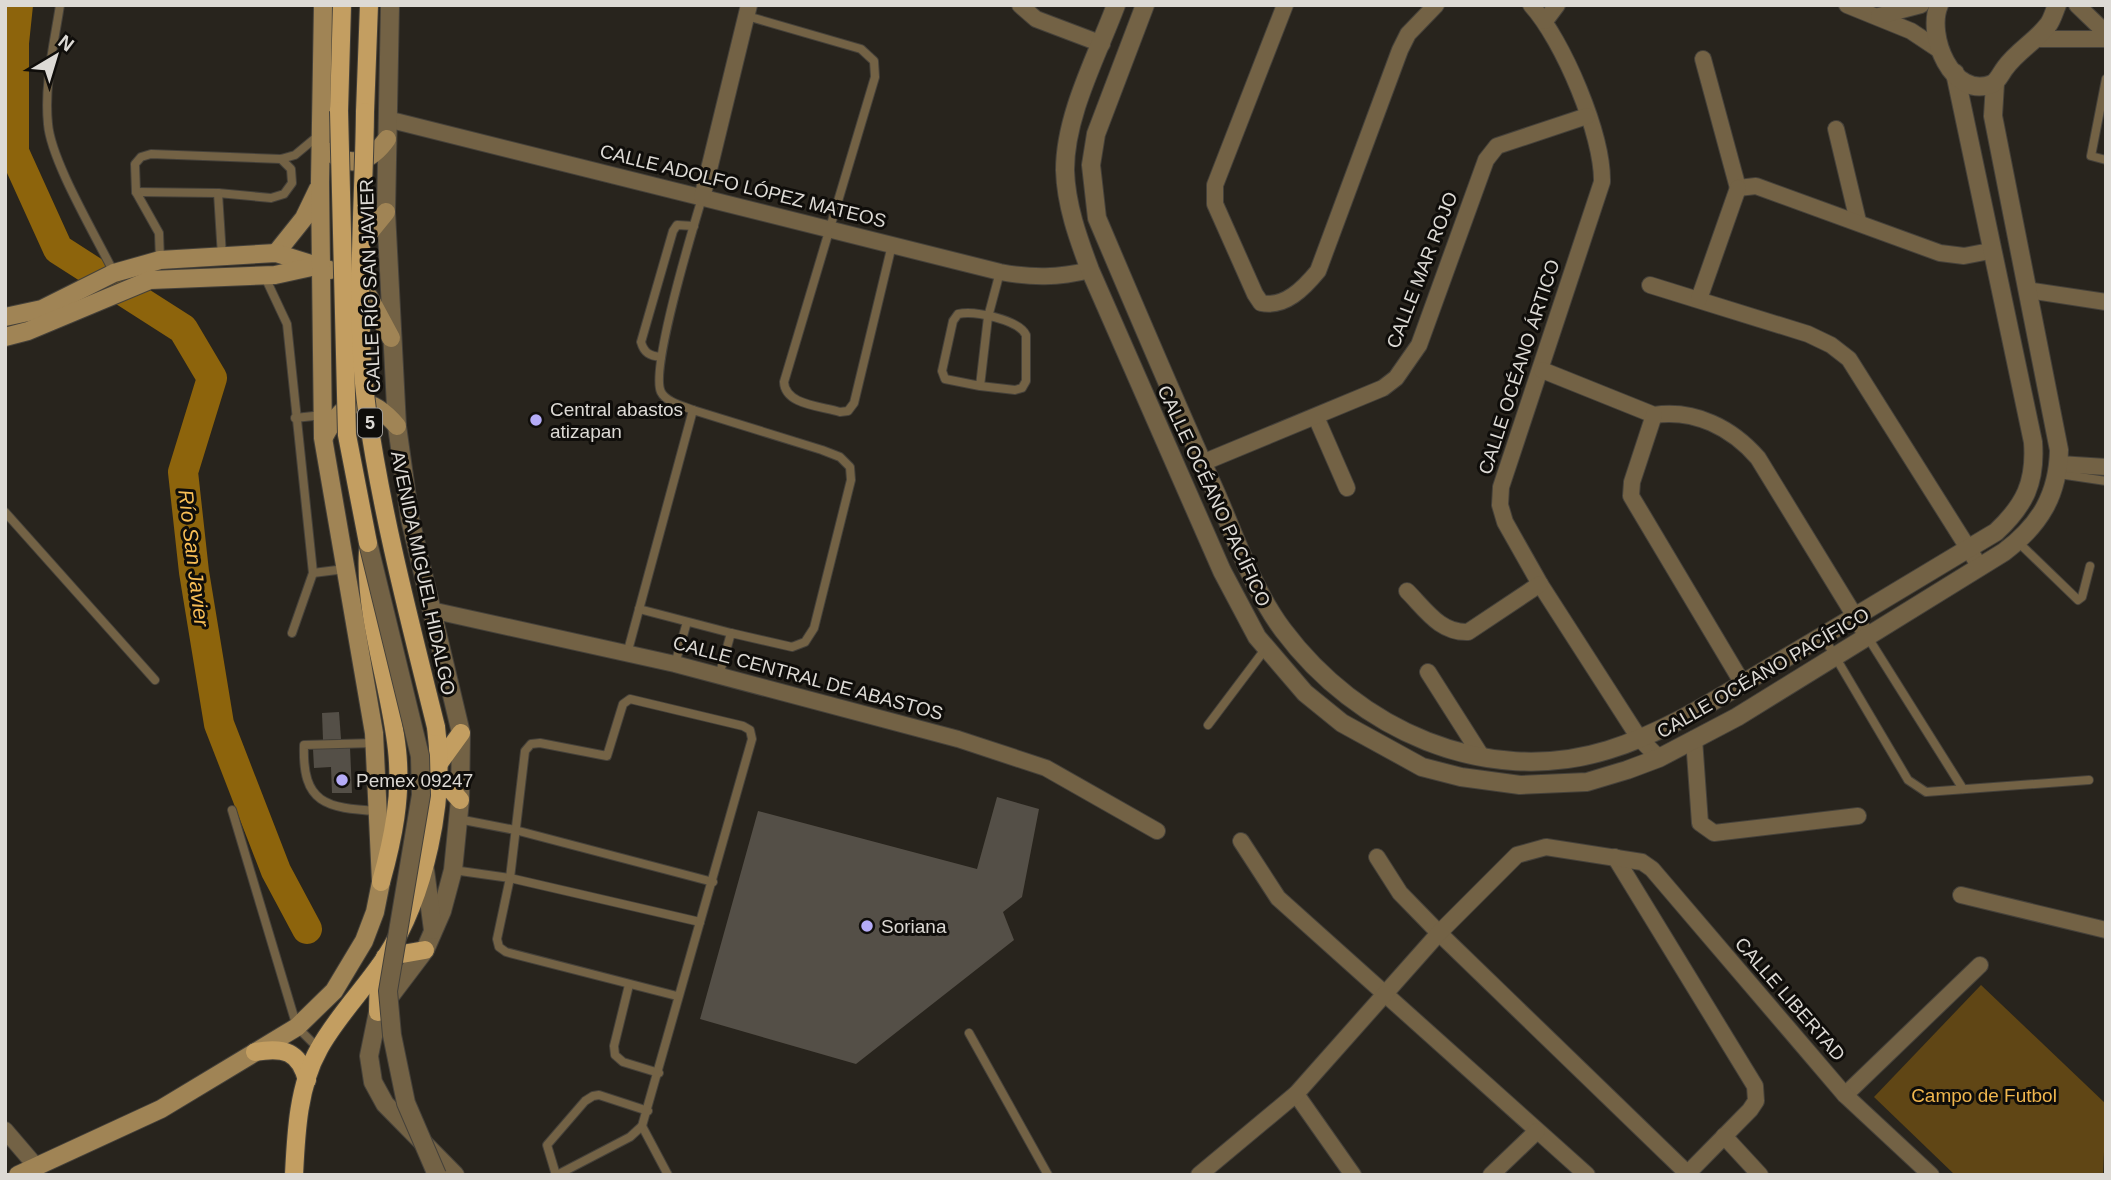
<svg xmlns="http://www.w3.org/2000/svg" width="2111" height="1180" viewBox="0 0 2111 1180" font-family="Helvetica,sans-serif">
<rect width="100%" height="100%" fill="#28241d"/>
<polygon fill="#604615" points="1981,985 2106,1104 2103,1175 1955,1175 1874,1097"/>
<g fill="none" stroke-linecap="round" stroke-linejoin="round">
<polyline stroke="#8d640c" stroke-width="30" points="18,5 14,43 14,152 58,249 183,329 212,378 183,472 194,572 219,724 276,871 307,929"/>
</g>
<g fill="#544f47">
<polygon points="339,712 341,739 323,740 322,713"/>
<polygon points="350,747 352,793 332,793 331,767 314,768 313,749"/>
<polygon points="997,797 1039,809 1022,897 1003,912 1014,940 856,1064 700,1019 758,811 977,869"/>
</g>
<g fill="none" stroke-linecap="round" stroke-linejoin="round">
<g stroke="#45413a" stroke-width="10">
<g id="service">
<path d="M 60,5 C 54,44 44,85 48,124 C 51,161 96,236 114,273"/>
<path d="M 747,16 L 861,49 L 874,61 L 875,77 L 784,382 C 785,405 821,406 840,412 L 848,411 L 854,403 L 892,245"/>
<polyline points="2106,79 2091,156 2106,160"/>
<polyline points="136,192 218,193 271,198 284,194 292,183 291,169 281,159"/>
<polyline points="218,193 222,256"/>
<polyline points="160,260 159,233 136,192 135,164 141,157 151,154 281,159 295,155 319,135"/>
<polyline points="264,275 287,324 313,573 292,633"/>
<path d="M 661,357 C 650,356 644,353 641,342 L 673,231 L 677,225 L 694,226"/>
<path d="M 980,386 L 945,379 L 942,371 L 953,321 L 958,314 C 974,310 1019,320 1026,335 L 1026,381 L 1022,388 L 1015,390 L 980,386 L 988,317 L 1000,272"/>
<path d="M 693,410 C 683,406 666,402 661,392 C 650,370 693,228 702,198"/>
<polyline points="295,418 323,415"/>
<polyline points="2059,474 2106,481"/>
<polyline points="5,512 155,680"/>
<polyline points="2018,542 2078,600 2082,597 2090,566"/>
<polyline points="313,573 345,569"/>
<polyline points="639,609 731,633"/>
<polyline points="1823,636 1908,780 1926,792 2089,780"/>
<polyline points="1867,636 1963,789"/>
<polyline points="627,654 693,410 822,450 840,457 850,467 851,480 814,628 805,642 792,647 731,633 719,676"/>
<polyline points="675,664 687,622"/>
<polyline points="1208,725 1266,648"/>
<path d="M 374,743 L 304,745 C 302,804 326,808 378,811"/>
<polyline points="232,810 297,1027 319,1049"/>
<polyline points="458,819 515,830 713,882"/>
<polyline points="453,870 510,878 700,922"/>
<polyline points="629,985 614,1046 615,1055 623,1062 659,1073"/>
<polyline points="969,1033 1048,1175"/>
<polyline points="642,1126 668,1175"/>
<polyline points="556,1175 547,1145 585,1101 593,1096 599,1095 648,1111"/>
<polyline points="557,1175 630,1137 642,1126 752,739 750,730 743,726 630,699 623,704 607,756 540,743 531,744 525,751 510,878 497,939 499,947 506,952 677,996"/>
</g>
</g>
<g stroke="#45413a" stroke-width="18">
<g id="minor">
<polyline points="1020,5 1036,19 1102,44"/>
<path d="M 1285,5 L 1215,185 L 1215,204 L 1255,294 L 1261,303 C 1285,308 1304,288 1318,271 L 1400,50 L 1408,34 L 1436,5"/>
<path d="M 1531,5 C 1563,40 1603,135 1602,182 L 1501,487 L 1500,505 L 1505,522 L 1540,584 L 1639,738 L 1659,758"/>
<polyline points="1847,5 1911,31 1938,49"/>
<polyline points="2077,5 2106,33"/>
<polyline points="1879,16 1921,5"/>
<polyline points="1545,21 1557,5"/>
<polyline points="2034,39 2106,39"/>
<polyline points="1703,59 1738,188"/>
<path d="M 387,119 L 1000,272 C 1032,278 1058,278 1090,270"/>
<polyline points="1836,129 1858,221"/>
<polyline points="1738,188 1756,186 1940,253 1964,256 1990,251"/>
<polyline points="702,198 749,5"/>
<polyline points="1650,285 1808,334 1831,345 1849,359 1980,567"/>
<polyline points="2027,290 2106,302"/>
<polyline points="1699,299 1738,188"/>
<path d="M 1542,370 L 1654,415 C 1695,409 1732,428 1758,458 L 1867,636"/>
<polyline points="1654,415 1632,482 1631,496 1743,684"/>
<polyline points="1316,417 1347,488"/>
<polyline points="1202,463 1383,388 1396,378 1419,345 1486,160 1497,146 1587,116"/>
<polyline points="2059,464 2106,467"/>
<path d="M 1407,591 C 1426,610 1440,633 1468,632 L 1540,584"/>
<polyline points="431,610 675,664 958,739 1046,768 1157,831"/>
<polyline points="1428,672 1482,757"/>
<polyline points="1694,739 1700,823 1714,833 1858,816"/>
<polyline points="1241,841 1278,898 1587,1175"/>
<polyline points="1377,857 1400,893 1439,933 1687,1173"/>
<polyline points="1615,857 1755,1086 1756,1101 1750,1110 1686,1175"/>
<polyline points="1961,895 2106,930"/>
<polyline points="1296,1094 1353,1175"/>
<polyline points="1845,1095 1980,965"/>
<polyline points="5,1130 35,1165"/>
<polyline points="1724,1136 1760,1175"/>
<polyline points="1199,1175 1296,1094 1439,933 1517,855 1546,847 1642,862 1652,869 1845,1095 1931,1175"/>
<polyline points="1491,1175 1537,1131"/>
</g>
</g>
<g stroke="#45413a" stroke-width="20">
<g id="tertiary">
<polyline points="390,5 386,212 397,426 410,519 461,733 460,800 453,870 442,911 425,950 378,1012 369,1056 373,1082 385,1104 455,1175"/>
<path d="M 1116,5 C 1097,56 1065,115 1065,170 C 1066,205 1078,238 1090,270 L 1222,571 L 1257,637 L 1305,693 L 1342,723 L 1422,767 L 1461,777 L 1520,785 L 1587,782 L 1627,770 L 1659,758 L 1737,717 L 2004,552 C 2040,525 2058,495 2059,450 L 1993,116 L 1995,83"/>
<path d="M 1145,5 L 1096,134 L 1091,165 L 1097,218 C 1136,310 1175,402 1216,493 C 1236,539 1253,590 1283,630 C 1357,729 1485,788 1608,750 C 1667,732 1720,697 1772,666 C 1847,622 1922,576 1996,532 C 2025,505 2036,482 2033,442 L 1955,73"/>
<path d="M 1939,5 C 1926,35 1952,100 1992,84 C 1998,81 2001,73 2005,68 C 2017,51 2036,41 2048,25 C 2052,20 2054,12 2057,5"/>
<polyline points="425,870 433,930"/>
</g>
</g>
<g stroke="#45413a" stroke-width="20">
<g id="secondary">
<path d="M 330,152 C 352,170 372,160 387,139"/>
<polyline points="355,250 386,212"/>
<polyline points="276,253 304,218 318,189"/>
<polyline points="354,283 369,297 391,338"/>
<polyline points="5,317 42,309 114,273 160,260 276,253 330,270"/>
<polyline points="5,337 28,331 150,280 275,275 316,266"/>
<path d="M 324,437 C 345,397 367,391 397,426"/>
<polyline points="18,1175 161,1109 297,1027 334,991 364,941 375,912 381,882 374,733 323,438 320,182 323,5"/>
</g>
</g>
<g stroke="#45413a" stroke-width="20">
<g id="primary">
<polyline points="339,111 342,5"/>
<polyline points="365,112 369,5"/>
<path d="M 368,550 C 364,617 390,684 397,750 C 402,796 393,839 381,882"/>
<polyline points="437,766 461,733"/>
<polyline points="437,774 460,800"/>
<polyline points="385,957 425,950"/>
<polyline points="378,1012 379,967"/>
<path d="M 255,1052 C 284,1047 299,1051 307,1080"/>
<path d="M 294,1175 C 296,1134 298,1086 319,1049 C 335,1019 365,988 385,958 C 425,896 446,800 436,727"/>
</g>
</g>
<use href="#service" stroke="#736245" stroke-width="8"/>
<use href="#minor" stroke="#736245" stroke-width="16"/>
<use href="#tertiary" stroke="#736245" stroke-width="18"/>
<use href="#secondary" stroke="#a08455" stroke-width="18"/>
<use href="#primary" stroke="#c39e61" stroke-width="18"/>
<g stroke="#45413a" stroke-width="20" stroke-linecap="butt">
<polyline id="tertiary-bridge" points="368,543 420,756 421,795 388,991 392,1035 406,1103 437,1175"/>
</g>
<g stroke="#45413a" stroke-width="20" stroke-linecap="butt">
<g id="primary-bridge">
<polyline points="339,111 347,435 368,543"/>
<path d="M 365,112 C 364,210 354,312 367,410 C 382,516 410,622 436,727"/>
</g>
</g>
<use href="#tertiary-bridge" stroke="#736245" stroke-width="18"/>
<use href="#primary-bridge" stroke="#c39e61" stroke-width="18"/>
</g>
<g fill="#b5acf8" stroke="#0f0d0a" stroke-width="2.5">
<circle cx="536" cy="420" r="7"/>
<circle cx="342" cy="780" r="7"/>
<circle cx="867" cy="926" r="7"/>
</g>
<g text-anchor="middle" dominant-baseline="central" stroke-width="6" stroke-linejoin="round" paint-order="stroke">
<rect fill="#0f0d0a" stroke="#9f9c98" stroke-width="2" x="358" y="408.5" width="24" height="29" rx="5"/>
<g font-size="18" font-weight="bold" fill="#dddad5">
<text x="370" y="423">5</text>
</g>
<g font-size="19" fill="#dddad5" stroke="#0f0d0a">
<text transform="translate(743 186) rotate(14)">CALLE ADOLFO LÓPEZ MATEOS</text>
<text transform="translate(1422 270) rotate(-69)">CALLE MAR ROJO</text>
<text transform="translate(370 286) rotate(-92)">CALLE RÍO SAN JAVIER</text>
<text transform="translate(1519 367) rotate(-72)">CALLE OCÉANO ÁRTICO</text>
<text transform="translate(1214 496) rotate(65)">CALLE OCÉANO PACÍFICO</text>
<text transform="translate(423 573) rotate(78)">AVENIDA MIGUEL HIDALGO</text>
<text transform="translate(1763 673) rotate(-30)">CALLE OCÉANO PACÍFICO</text>
<text transform="translate(808 678) rotate(15)">CALLE CENTRAL DE ABASTOS</text>
<text transform="translate(1790 999) rotate(49)">CALLE LIBERTAD</text>
</g>
<g font-size="19" fill="#dddad5" stroke="#0f0d0a" text-anchor="start">
<text x="550" y="409">Central abastos<tspan x="550" dy="22">atizapan</tspan></text>
<text x="356" y="780">Pemex 09247</text>
<text x="881" y="926">Soriana</text>
</g>
<g font-size="19" fill="#f0b64e" stroke="#0f0d0a">
<text x="1984" y="1095">Campo de Futbol</text>
</g>
<g font-size="21" font-style="italic" fill="#f8be56" stroke="#0f0d0a">
<text transform="translate(194 558) rotate(83)">Río San Javier</text>
</g>
</g>
<rect width="2111" height="1180" fill="none" stroke="#dddad5" stroke-width="14"/>
<g transform="translate(56 56) rotate(38)" stroke="#0f0d0a" stroke-width="5" paint-order="stroke">
<path d="M0-5L12 26L0 18L-12 26Z" fill="#dddad5"/>
<text y="-10" font-size="19" font-weight="bold" text-anchor="middle" fill="#dddad5">N</text>
</g>
</svg>
